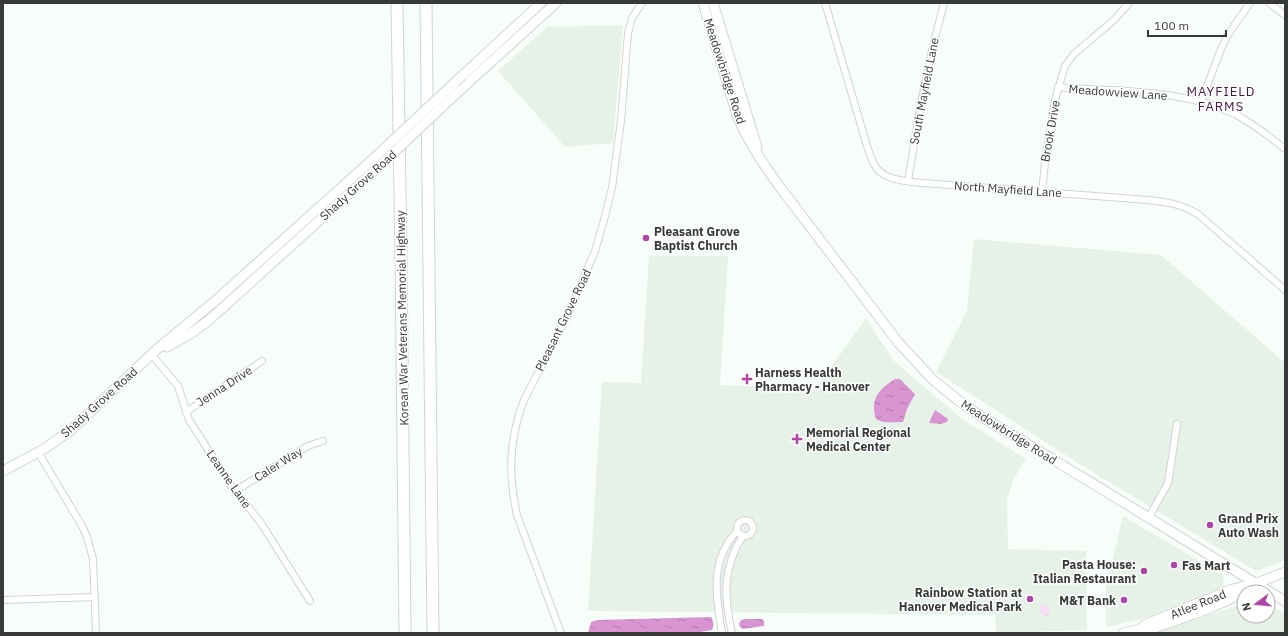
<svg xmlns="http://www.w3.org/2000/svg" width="1288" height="636" viewBox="0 0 1288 636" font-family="'IBM Plex Sans',sans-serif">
<defs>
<pattern id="park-tufts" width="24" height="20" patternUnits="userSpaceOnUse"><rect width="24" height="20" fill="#fbdcf7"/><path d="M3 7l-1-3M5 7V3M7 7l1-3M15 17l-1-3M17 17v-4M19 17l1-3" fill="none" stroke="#d8bed4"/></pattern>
<pattern id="water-ripples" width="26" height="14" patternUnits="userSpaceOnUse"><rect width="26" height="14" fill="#d995d2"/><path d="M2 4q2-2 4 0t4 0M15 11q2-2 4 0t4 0" fill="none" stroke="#b17bab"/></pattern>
</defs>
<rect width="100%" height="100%" fill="#f7fdf8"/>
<g fill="#e6f2e8">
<polygon points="623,25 613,143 565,147 498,71 547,27"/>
<polygon points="974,239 1161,255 1285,363 1285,560 1256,571 1086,468 936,372 967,311"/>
<polygon points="649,256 728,256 720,385 815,390 866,318 894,361 962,419 1026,459 1013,480 1007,500 1008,549 1086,551 1087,630 996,633 995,615 588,611 602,382 641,383"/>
<polygon points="1123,516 1223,575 1224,588 1148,617 1106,627 1106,586"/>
<polygon points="1244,604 1244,616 1268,616 1268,604 1285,613 1285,633 1154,633 1214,613"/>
</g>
<polygon fill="url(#park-tufts)" points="1042,605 1048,606 1049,612 1048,616 1042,615 1040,610"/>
<g fill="url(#water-ripples)">
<path d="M 895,379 L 900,379 L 915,394 L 907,409 L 903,422 C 895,422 884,424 876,419 C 870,399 878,390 895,379 Z"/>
<polygon points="935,410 948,419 947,422 941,424 929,423"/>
<path d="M 711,617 C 714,621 714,626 712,630 L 694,633 L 588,633 L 591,622 L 597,620 Z"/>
<polygon points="745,619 762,619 764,621 764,626 743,629 740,627 739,624 741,620"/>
</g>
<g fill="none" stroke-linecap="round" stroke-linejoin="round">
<g stroke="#cfd5d0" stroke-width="8">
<g id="minor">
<path d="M 825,3 L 867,146 C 869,152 871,158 874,164 C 882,181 907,181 923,183 L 1148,200 C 1166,202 1183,204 1199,215 L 1285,290"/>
<polyline points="1269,3 1285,15"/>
<path d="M 1058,87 C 1076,89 1094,89 1113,90 C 1154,93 1197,96 1235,114 C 1253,124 1269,136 1285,149"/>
<polyline points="1201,102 1221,49 1229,33 1250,3"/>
<polyline points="908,181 921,103 933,46 944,3"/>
<polyline points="1042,192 1045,163 1055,100 1065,66 1074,54 1115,19 1129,3"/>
<polyline points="152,355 178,386 189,420 232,487 261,523 310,601"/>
<polyline points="186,412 262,361"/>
<polyline points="38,452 82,526 87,537 93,559 96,633"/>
<polyline points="235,491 308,446 323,441"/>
<polyline points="1149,517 1168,483 1177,424"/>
<circle cx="745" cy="528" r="8"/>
<polyline points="3,600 95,597"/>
<path d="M 561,633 L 517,515 C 508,474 509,439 524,400 L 568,315 L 595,251 L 604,220 L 612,188 L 617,150 L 621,121 L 628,33 L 632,18 L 642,3"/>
<path d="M 722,633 C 716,594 709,562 737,531"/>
<path d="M 732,633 C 724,598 722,567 743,536"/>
</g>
</g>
<g stroke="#cfd5d0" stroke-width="11">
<g id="secondary">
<path d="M 703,3 L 737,115 L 745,133 L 761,160 L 779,186 L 898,342 L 933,380 L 959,401 L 982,417 C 1084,477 1184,540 1285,601"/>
<polyline points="713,3 757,147"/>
<polyline points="463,75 541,3"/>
<polyline points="459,91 556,3"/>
<polyline points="167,347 193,332 208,321 375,170"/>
<polyline points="3,471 44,449 71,430 156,350 214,302 373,159"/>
<path d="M 1141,629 L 1146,631 C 1179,619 1219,607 1249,589"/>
<polyline points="1123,633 1141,629 1144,625 1233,589 1257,583 1285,572"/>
</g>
</g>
<g stroke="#cfd5d0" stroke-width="13">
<g id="motorway">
<polyline points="397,3 401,257 405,633"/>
<polyline points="426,3 433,633"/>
</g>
</g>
<use href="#minor" stroke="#fff" stroke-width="6"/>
<use href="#secondary" stroke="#fff" stroke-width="9"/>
<use href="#motorway" stroke="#fff" stroke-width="11"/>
<g stroke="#cfd5d0" stroke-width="11" stroke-linecap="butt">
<g id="secondary-bridge">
<polyline points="373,159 463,75"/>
<polyline points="375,170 459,91"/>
</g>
</g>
<use href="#secondary-bridge" stroke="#fff" stroke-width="9"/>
</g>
<g fill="#ae45a8" stroke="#fff" stroke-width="1.5">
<circle cx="646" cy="238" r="4"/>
<path d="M745 373h4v4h4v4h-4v4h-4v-4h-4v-4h4z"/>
<path d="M795 433h4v4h4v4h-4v4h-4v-4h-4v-4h4z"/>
<circle cx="1210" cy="525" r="4"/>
<circle cx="1174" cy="565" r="4"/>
<circle cx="1144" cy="571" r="4"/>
<circle cx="1030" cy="599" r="4"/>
<circle cx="1124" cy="600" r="4"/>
</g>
<g text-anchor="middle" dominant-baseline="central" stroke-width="3" stroke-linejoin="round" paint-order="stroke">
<g font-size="12" fill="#363937" stroke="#fff">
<text transform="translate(725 71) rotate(72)">Meadowbridge Road</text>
<text transform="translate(924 91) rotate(-79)">South Mayfield Lane</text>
<text transform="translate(1118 92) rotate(4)">Meadowview Lane</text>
<text transform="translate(1050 131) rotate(-80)">Brook Drive</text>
<text transform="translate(358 185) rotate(-42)">Shady Grove Road</text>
<text transform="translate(1008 189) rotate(4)">North Mayfield Lane</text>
<text transform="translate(402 318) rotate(-91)">Korean War Veterans Memorial Highway</text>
<text transform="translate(563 320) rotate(-64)">Pleasant Grove Road</text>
<text transform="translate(224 386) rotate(-33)">Jenna Drive</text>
<text transform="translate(99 402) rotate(-42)">Shady Grove Road</text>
<text transform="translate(1009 432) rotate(32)">Meadowbridge Road</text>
<text transform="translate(278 464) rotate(-32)">Caler Way</text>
<text transform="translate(229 479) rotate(55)">Leanne Lane</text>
<text transform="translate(1198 604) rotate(-22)">Atlee Road</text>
</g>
<g font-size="12" font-weight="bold" fill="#363937" stroke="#fff" text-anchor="start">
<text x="654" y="231">Pleasant Grove<tspan x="654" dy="14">Baptist Church</tspan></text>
<text x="755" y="372">Harness Health<tspan x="755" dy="14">Pharmacy - Hanover</tspan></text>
<text x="806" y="432">Memorial Regional<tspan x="806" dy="14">Medical Center</tspan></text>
<text x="1218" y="518">Grand Prix<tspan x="1218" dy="14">Auto Wash</tspan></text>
<text x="1136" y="564" text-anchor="end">Pasta House:<tspan x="1136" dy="14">Italian Restaurant</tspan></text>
<text x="1182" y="565">Fas Mart</text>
<text x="1022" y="592" text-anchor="end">Rainbow Station at<tspan x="1022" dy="14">Hanover Medical Park</tspan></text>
<text x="1116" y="600" text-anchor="end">M&amp;T Bank</text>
</g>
<g font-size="13" letter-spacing="1" fill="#461443" stroke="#fff">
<text x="1221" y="91">MAYFIELD<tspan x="1221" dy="15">FARMS</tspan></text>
</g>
</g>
<rect width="1288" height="636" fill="none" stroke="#363937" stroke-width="8"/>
<g transform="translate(1256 604) rotate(254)"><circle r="19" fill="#ffffff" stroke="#afb0af"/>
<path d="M0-3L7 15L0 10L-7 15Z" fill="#ae45a8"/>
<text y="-6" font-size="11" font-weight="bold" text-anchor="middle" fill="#363937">N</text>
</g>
<path d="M1148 30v6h78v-6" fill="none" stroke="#363937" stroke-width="2"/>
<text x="1154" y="30" font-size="12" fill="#363937" stroke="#ffffff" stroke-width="3" paint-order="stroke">100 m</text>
</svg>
